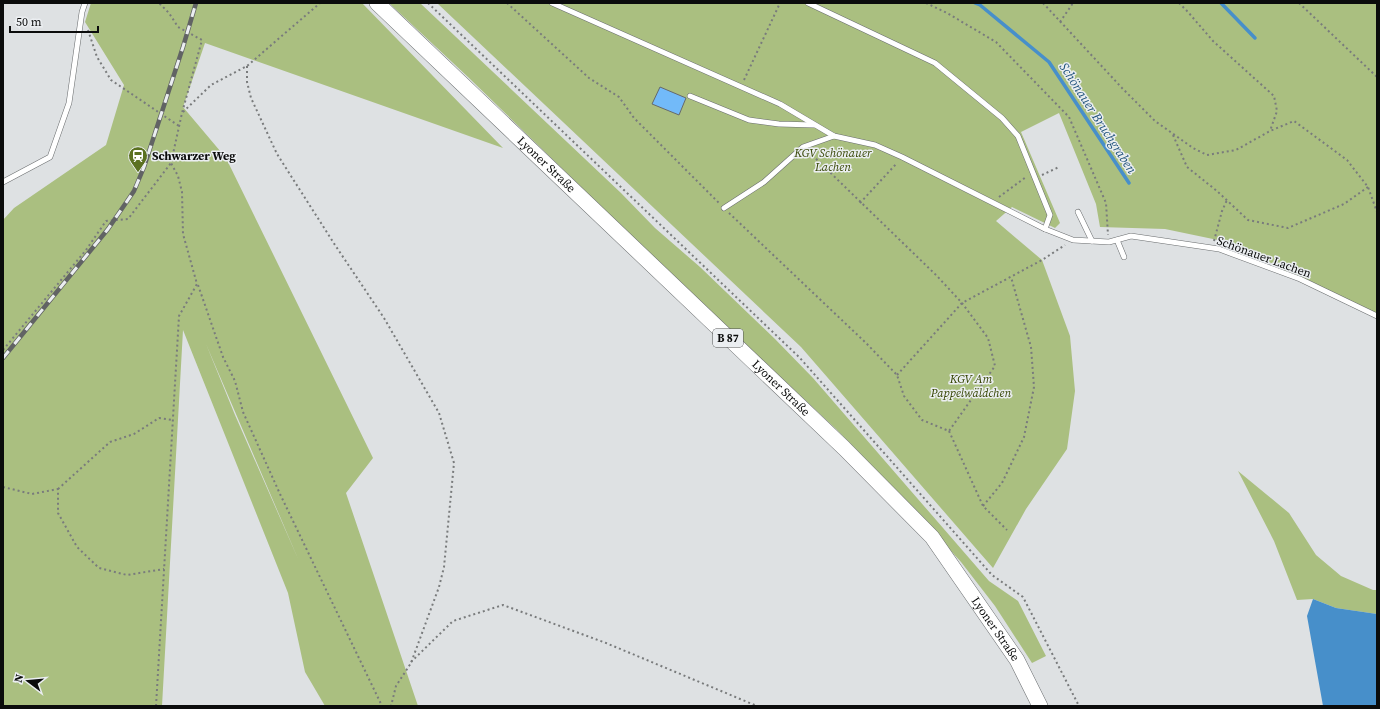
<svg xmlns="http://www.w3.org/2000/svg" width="1380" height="709" viewBox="0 0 1380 709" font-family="'Source Serif 4',serif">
<rect width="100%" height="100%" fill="#dee1e3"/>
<g fill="#aabf80" fill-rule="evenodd">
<path d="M 91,3 L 362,3 L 503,148 L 205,43 L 183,107 L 226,158 L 373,458 L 346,493 L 418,706 L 325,706 L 305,672 L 288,593 L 183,330 L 162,706 L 3,706 L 3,220 L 14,208 L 106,145 L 124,85 L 85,22 ZM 206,344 L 299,561 L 235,415 Z"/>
<polygon points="389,3 420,3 621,193 655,228 700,267 775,339 813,378 989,581 1018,601 1046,656 1032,663 995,606 961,562 898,492 836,429 685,288 468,77"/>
<polygon points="437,3 1377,3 1377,316 1300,279 1237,244 1165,229 1100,227 1096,204 1059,113 1021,132 1060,223 1055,228 1012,207 996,221 1042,260 1070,336 1075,391 1067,449 1026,509 993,568 801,347"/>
<polygon points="1238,471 1289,513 1316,555 1341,576 1373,590 1377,590 1377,614 1336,608 1313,599 1297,600 1274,541"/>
</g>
<polygon fill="#478fca" points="1313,599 1336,608 1377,614 1377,706 1323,706 1307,616"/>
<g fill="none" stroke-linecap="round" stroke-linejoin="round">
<g stroke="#478fca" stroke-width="3.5">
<polyline points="975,3 980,5 1049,62 1129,183"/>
<polyline points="1221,3 1255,38"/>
</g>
</g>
<polygon fill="#72baf9" stroke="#66696b" points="660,87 686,98 679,115 652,104"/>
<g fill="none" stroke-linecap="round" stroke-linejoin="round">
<g stroke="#6a6d6f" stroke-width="6">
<g id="lane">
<polyline points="552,3 780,104 834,136 875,145 902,157 1045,229 1073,240 1109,242 1131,236 1219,249 1300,279 1377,316"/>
<polyline points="808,3 935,63 1002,118 1018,136 1050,215 1045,229"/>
<polyline points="690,96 749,120 779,124 814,125"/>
<polyline points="3,182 50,157 69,103 82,12 85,3"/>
<polyline points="724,208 764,182 803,147 834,136"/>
<polyline points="1078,212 1092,241"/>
<polyline points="1117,240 1124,257"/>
</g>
</g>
<g stroke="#6a6d6f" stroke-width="16">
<g id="primary">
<path id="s1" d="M 377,3 L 844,448 L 932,537 L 1017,660 L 1040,706"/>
</g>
</g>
<g stroke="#797b7c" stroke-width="2" stroke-dasharray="2 3" stroke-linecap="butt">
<polyline points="428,3 800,358 992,575 1023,597 1079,706"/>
<polyline points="507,3 589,78 619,97 634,118 719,203"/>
<polyline points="926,3 947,13 996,42 1069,117 1106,203 1108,235"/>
<polyline points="1043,3 1122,88 1155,121 1193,148 1207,155 1236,150 1270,131 1294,121 1347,160 1368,187 1377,212"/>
<polyline points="1179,3 1188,12 1213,41 1274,96 1277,111 1270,131"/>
<polyline points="1299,3 1377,77"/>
<polyline points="1060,22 1073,3"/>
<polyline points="88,30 97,57 111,80 179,126"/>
<polyline points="247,66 247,82 251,98 277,154 335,245 384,318 439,413 454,463 444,567 439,587 411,663 396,686 391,706"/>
<polyline points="744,80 780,3"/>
<polyline points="183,112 211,85 247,66 320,3"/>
<polyline points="1173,135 1187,167 1217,191 1248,220 1288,228 1344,204 1368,187"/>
<polyline points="1042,175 1059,167"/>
<polyline points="999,197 1026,177"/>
<polyline points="860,203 897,163"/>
<polyline points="729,213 866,343 897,375 904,396 922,420 949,431 995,366 988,338 962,303 937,276 810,153"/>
<polyline points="1214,241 1222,211 1227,200"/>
<polyline points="198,285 223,357 235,381 243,412 280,494 382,706"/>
<polyline points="3,350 86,250 106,221 128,219 171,163 182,113 202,40 178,27 169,13 159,3"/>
<polyline points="897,375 962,303 1042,260 1065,245"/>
<polyline points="949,431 983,506 1007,530"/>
<polyline points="3,487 32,494 58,489 58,513 77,547 99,568 127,575 164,569"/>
<polyline points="58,489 110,442 134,434 159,418 173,420"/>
<polyline points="983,506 1002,483 1024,437 1034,387 1031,347 1011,277"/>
<polyline points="411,662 453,621 503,605 606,643 757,706"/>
<polyline points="156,706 179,316 197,284 183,234 182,192 178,176 171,163"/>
</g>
<use href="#lane" stroke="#fff" stroke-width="5"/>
<use href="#primary" stroke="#fff" stroke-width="15"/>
<g stroke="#616364" stroke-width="4.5">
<polyline id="rail" points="3,358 108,229 134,191 144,167 183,47 196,3"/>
</g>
<use href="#rail" stroke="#ebeef1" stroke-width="3" stroke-dasharray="9" stroke-linecap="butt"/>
</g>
<defs>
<g id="station-pin" transform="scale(1)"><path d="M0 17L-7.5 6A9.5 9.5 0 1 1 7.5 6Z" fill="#5b7121" stroke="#ebeef1"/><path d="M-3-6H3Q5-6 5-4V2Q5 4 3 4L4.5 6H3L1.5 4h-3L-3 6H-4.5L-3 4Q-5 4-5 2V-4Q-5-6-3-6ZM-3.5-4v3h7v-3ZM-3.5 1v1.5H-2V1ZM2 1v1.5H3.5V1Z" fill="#fff"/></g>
</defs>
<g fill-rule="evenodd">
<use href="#station-pin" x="138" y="156"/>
</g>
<g text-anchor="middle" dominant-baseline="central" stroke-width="3" stroke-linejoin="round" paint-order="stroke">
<rect fill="#ebeef1" stroke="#4e5051" stroke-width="1" x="713" y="329" width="30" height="18" rx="3"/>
<g font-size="11" font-weight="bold" fill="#0b0c0c">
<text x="728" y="338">B 87</text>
</g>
<g font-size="12" font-style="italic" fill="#354502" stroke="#ebeef1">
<text x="833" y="153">KGV Schönauer<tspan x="833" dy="14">Lachen</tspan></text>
<text x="971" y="379">KGV Am<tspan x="971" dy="14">Pappelwäldchen</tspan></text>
</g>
<g font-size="12" font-weight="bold" fill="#0b0c0c" stroke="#ebeef1" text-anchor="start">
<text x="152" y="156">Schwarzer Weg</text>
</g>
<g font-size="12" fill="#0b0c0c" stroke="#ebeef1">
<text stroke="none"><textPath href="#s1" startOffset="234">Lyoner Straße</textPath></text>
<text transform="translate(1264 257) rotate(20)">Schönauer Lachen</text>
<text stroke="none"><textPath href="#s1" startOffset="558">Lyoner Straße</textPath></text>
<text stroke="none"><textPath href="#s1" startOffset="882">Lyoner Straße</textPath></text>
</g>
<g font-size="13" font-style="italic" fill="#1f527b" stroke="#ebeef1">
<text transform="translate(1098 118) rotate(57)">Schönauer Bruchgraben</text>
</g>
</g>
<rect width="1380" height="709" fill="none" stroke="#0b0c0c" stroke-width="8"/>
<g transform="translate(28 681) rotate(286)" stroke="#ebeef1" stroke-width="3" paint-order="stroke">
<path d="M0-3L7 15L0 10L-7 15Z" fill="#0b0c0c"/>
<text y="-6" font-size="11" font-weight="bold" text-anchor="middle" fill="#0b0c0c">N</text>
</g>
<path d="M10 26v6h88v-6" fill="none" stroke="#0b0c0c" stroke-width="2"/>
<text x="16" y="26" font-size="12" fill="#0b0c0c" stroke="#ebeef1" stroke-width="3" paint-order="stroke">50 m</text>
</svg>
